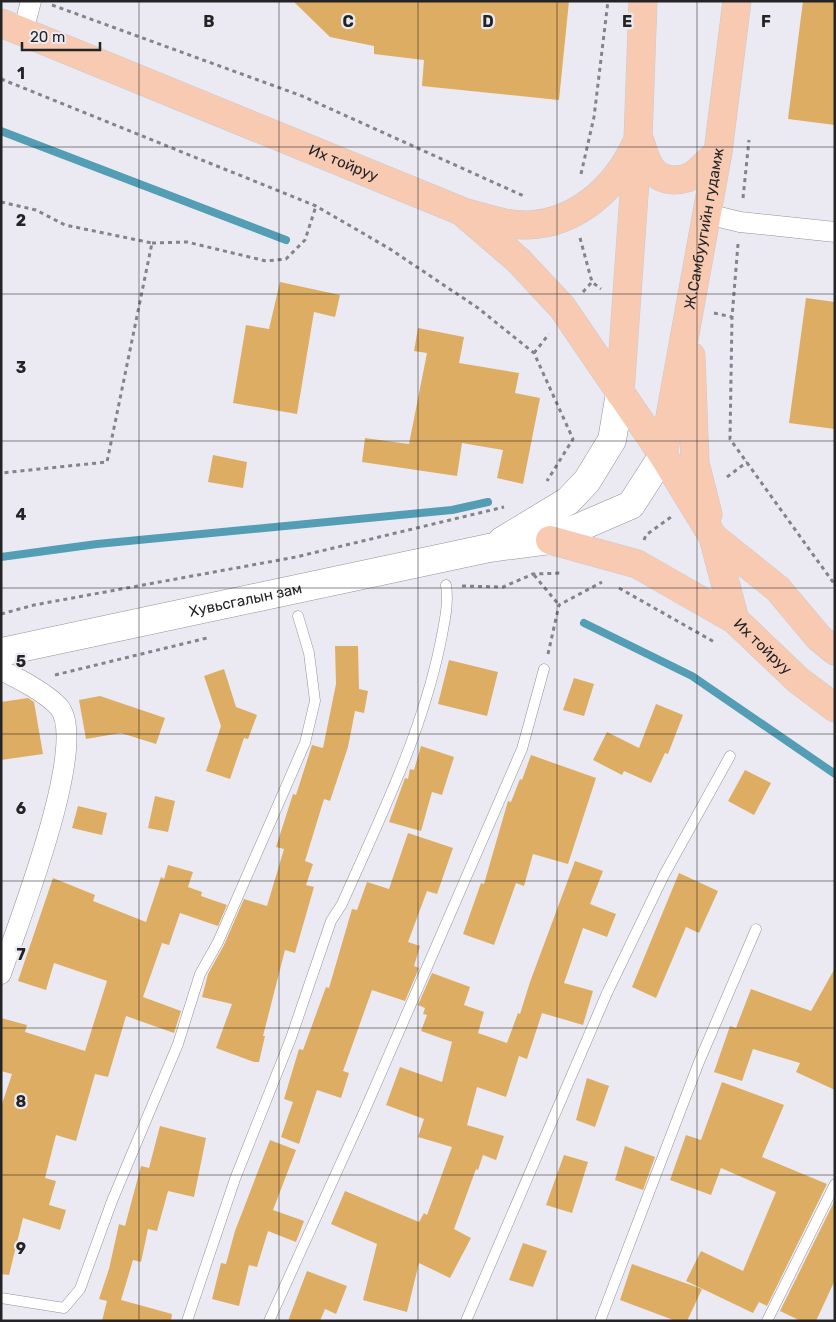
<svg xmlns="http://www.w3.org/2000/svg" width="836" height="1322" viewBox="0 0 836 1322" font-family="Rubik,sans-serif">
<rect width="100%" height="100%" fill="#ebeaf2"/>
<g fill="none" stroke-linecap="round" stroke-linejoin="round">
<g stroke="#539eb5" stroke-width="8">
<polyline points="1,131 286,240"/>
<polyline points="1,557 97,544 452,510 488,502"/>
<polyline points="584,623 692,676 835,774"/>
</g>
</g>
<g fill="#ddad63">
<polygon points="293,1 569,1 559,100 422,86 424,60 374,54 374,46 330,37"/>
<polygon points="803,1 835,1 835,125 788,119"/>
<polygon points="280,282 340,295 335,317 314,312 297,414 233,403 246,325 269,329"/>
<polygon points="806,298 835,302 835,429 789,423"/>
<polygon points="418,328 464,337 459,363 519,373 515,393 540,398 523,484 497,478 503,450 462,443 457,476 362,462 365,438 409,444 427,353 414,351"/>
<polygon points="213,455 247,462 243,488 208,482"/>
<polygon points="335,646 358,646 359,689 368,691 364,713 355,711 348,747 330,801 324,799 305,861 313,864 306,885 314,887 295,953 285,950 263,1036 265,1036 259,1062 254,1062 216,1048 232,1004 202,997 208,974 224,945 244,899 267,906 284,849 276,847 293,794 296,795 312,745 323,748 336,684"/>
<polygon points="449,660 498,672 487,716 438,704"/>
<polygon points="224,669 236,707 257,715 248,739 244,738 230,779 206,771 221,726 204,676"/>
<polygon points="574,678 594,684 584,716 563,710"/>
<polygon points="100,696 165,718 156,744 121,733 86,739 79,700"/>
<polygon points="28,698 34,702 43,754 1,760 1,702"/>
<polygon points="656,704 683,715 668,754 665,753 651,783 624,771 622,775 593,760 607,732 639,748"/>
<polygon points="421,746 454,757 442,795 432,792 421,831 389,822 405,778 408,779 410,769 414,770"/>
<polygon points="531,755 596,778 568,864 533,854 524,886 516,883 494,945 463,934 481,883 484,884 508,801 511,802 520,779 522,780"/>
<polygon points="745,770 771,783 754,815 728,801"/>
<polygon points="155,796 175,801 168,832 148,828"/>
<polygon points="78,806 107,813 102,835 72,828"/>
<polygon points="408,833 453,848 437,894 427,891 408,942 420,946 414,966 419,968 405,1001 372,990 343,1071 349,1073 341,1098 317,1090 299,1144 281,1137 293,1102 284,1099 299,1049 303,1050 326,987 329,988 352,909 357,910 367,882 389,889"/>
<polygon points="575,861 603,871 590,904 616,914 607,937 583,928 564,983 593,991 583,1025 542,1013 527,1059 519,1056 506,1097 477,1087 467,1125 504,1136 496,1160 483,1155 478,1170 476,1169 454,1229 471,1238 450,1278 419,1263 407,1312 363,1300 377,1244 331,1224 345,1191 419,1222 424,1213 427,1215 452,1147 418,1137 424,1119 386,1105 400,1067 442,1082 452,1042 421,1031 427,1015 423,1014 425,1008 418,1005 432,973 470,987 464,1005 484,1012 478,1033 507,1043 518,1013 520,1014 530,982"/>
<polygon points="168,865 193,872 188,887 202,892 201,896 227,905 218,926 180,913 169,945 162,943 143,997 181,1011 174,1033 126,1016 108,1077 95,1074 76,1141 56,1135 45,1178 56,1181 49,1205 66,1210 60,1230 23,1218 9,1275 1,1274 1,1107 12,1074 1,1071 1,1018 27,1025 25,1032 85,1051 107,981 54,963 46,990 18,981 53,878 95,895 93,901 146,922 161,877 164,879"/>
<polygon points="679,873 718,891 699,933 686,927 656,998 632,987"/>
<polygon points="835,968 835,1090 796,1072 800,1063 753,1049 742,1081 714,1072 730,1026 736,1028 751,989 811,1011"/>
<polygon points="587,1078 609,1086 595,1127 576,1120"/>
<polygon points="722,1082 784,1105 762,1157 827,1184 767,1306 759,1302 753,1313 686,1281 701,1251 743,1271 776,1192 721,1168 711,1195 670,1180 686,1135 701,1140"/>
<polygon points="160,1126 206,1138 194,1197 168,1191 157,1231 148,1229 141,1262 133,1260 121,1300 172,1314 171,1321 102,1321 107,1301 99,1299 109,1269 119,1224 125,1226 141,1166 149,1168"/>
<polygon points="270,1140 296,1150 273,1210 304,1221 296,1242 268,1231 257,1267 249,1265 239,1306 212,1299 221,1263 226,1264 235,1231"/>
<polygon points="625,1146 655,1157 643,1190 615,1180"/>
<polygon points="564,1155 588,1162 572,1213 546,1205"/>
<polygon points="835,1200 835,1280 816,1321 801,1321 780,1311"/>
<polygon points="523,1243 547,1251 533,1287 509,1280"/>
<polygon points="632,1264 702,1289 687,1321 676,1321 620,1300"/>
<polygon points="307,1271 347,1286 336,1314 325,1309 320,1321 288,1321"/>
</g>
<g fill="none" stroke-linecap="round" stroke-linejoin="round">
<g stroke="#929299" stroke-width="11">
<g id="service">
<polyline points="1,1298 64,1308 80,1289 112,1201 178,1044 200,974 218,942 305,743 315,701 309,653 298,616"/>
<path d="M 187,1321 L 235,1179 L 291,1038 L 331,921 L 342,904 C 379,820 421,736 440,645 C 444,624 449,605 446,585"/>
<polyline points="269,1321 364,1112 522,749 544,669"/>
<polyline points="466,1321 607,993 664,875 730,756"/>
<polyline points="600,1321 699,1062 756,929"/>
<polyline points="767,1321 835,1184"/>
</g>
</g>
<g stroke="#929299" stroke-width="21">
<g id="minor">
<polyline points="23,32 31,1"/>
<polyline points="707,214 740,222 835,232"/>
<path d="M 1,670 C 19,679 45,692 59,707 C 90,744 16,928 1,974"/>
</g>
</g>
<g stroke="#929299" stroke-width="29">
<g id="secondary">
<polyline points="502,541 568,501 587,481 612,440 620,393"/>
<path id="s1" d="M 1,652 L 489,548 L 550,540 L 631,505 L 663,455"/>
</g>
</g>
<g stroke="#cacacb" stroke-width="29">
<g id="primary">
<path id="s2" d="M 1,23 L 461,211 L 518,260 L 562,307 L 663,455 L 713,537 L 735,620 L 798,680 L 835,708"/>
<path d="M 640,141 C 645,159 651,179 673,180 C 680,180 689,178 695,174 C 703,167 711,159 718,152"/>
<path d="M 467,213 C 487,218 507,226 528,225 C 577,223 615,188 635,146"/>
<polyline points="691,356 695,463 708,514"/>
<polyline points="620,393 638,138 643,1"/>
<path id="s3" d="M 663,455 L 718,152 L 737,1"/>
<polyline points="713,537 778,589 819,638 835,651"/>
<polyline points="550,540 637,564 735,620"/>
</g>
</g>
<g stroke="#838388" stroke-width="3" stroke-dasharray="4 4" stroke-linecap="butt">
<polyline points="52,5 302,96 526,197"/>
<polyline points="1,79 316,206 390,249 478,308 534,353 573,439 547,481"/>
<polyline points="581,174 594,117 608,1"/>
<polyline points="743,198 749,140"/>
<polyline points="1,202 36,210 65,225 152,243 107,462 1,473"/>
<polyline points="580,238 592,282 601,289"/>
<polyline points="152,243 187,242 266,261 286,259 305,240 316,206"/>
<polyline points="738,244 732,317 730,439 835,585"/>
<polyline points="583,292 592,282"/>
<polyline points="714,313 732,317"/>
<polyline points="534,353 549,334"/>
<polyline points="727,477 747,462"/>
<polyline points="644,540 646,535 671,517"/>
<polyline points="534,575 559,605"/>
<polyline points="462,586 503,587 533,574 563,573"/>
<polyline points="619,588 716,643"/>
<polyline points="1,614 34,605 296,557 504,507"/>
<polyline points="548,654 559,605 602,582"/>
<polyline points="55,675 207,638"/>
</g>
<use href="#service" stroke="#fff" stroke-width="10"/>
<use href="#minor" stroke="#fff" stroke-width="20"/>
<use href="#secondary" stroke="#fff" stroke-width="28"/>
<use href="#primary" stroke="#f8cab2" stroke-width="28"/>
</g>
<path fill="none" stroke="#242427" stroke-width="1" stroke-opacity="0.55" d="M 139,1 L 139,1321M 279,1 L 279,1321M 418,1 L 418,1321M 557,1 L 557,1321M 697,1 L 697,1321M 1,147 L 835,147M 1,294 L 835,294M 1,441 L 835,441M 1,588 L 835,588M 1,734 L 835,734M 1,881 L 835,881M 1,1028 L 835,1028M 1,1175 L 835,1175"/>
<g text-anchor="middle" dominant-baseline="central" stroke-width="4.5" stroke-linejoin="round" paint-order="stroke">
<g font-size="15" fill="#242427" stroke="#ebeaf2">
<text stroke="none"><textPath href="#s2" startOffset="370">Их тойруу</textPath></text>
<text stroke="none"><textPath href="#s3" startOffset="230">Ж.Самбуугийн гудамж</textPath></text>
<text stroke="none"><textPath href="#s1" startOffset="250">Хувьсгалын зам</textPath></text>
<text stroke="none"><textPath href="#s2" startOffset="1036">Их тойруу</textPath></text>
</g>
</g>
<g font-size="16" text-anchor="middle" font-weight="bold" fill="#242427" stroke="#ebeaf2" stroke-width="4.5" stroke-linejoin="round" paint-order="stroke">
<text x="209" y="27">B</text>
<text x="348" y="27">C</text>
<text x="488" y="27">D</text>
<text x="627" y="27">E</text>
<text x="766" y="27">F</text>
<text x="21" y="79">1</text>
<text x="21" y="226">2</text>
<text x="21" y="373">3</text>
<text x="21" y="520">4</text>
<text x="21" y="667">5</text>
<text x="21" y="814">6</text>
<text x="21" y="960">7</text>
<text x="21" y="1107">8</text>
<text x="21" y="1254">9</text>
</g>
<rect width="836" height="1322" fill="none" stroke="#242427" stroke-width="5"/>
<path d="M22 42v8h78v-8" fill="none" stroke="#242427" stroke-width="2.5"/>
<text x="30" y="42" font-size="15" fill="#242427" stroke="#ebeaf2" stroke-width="4" paint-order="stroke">20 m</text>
</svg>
